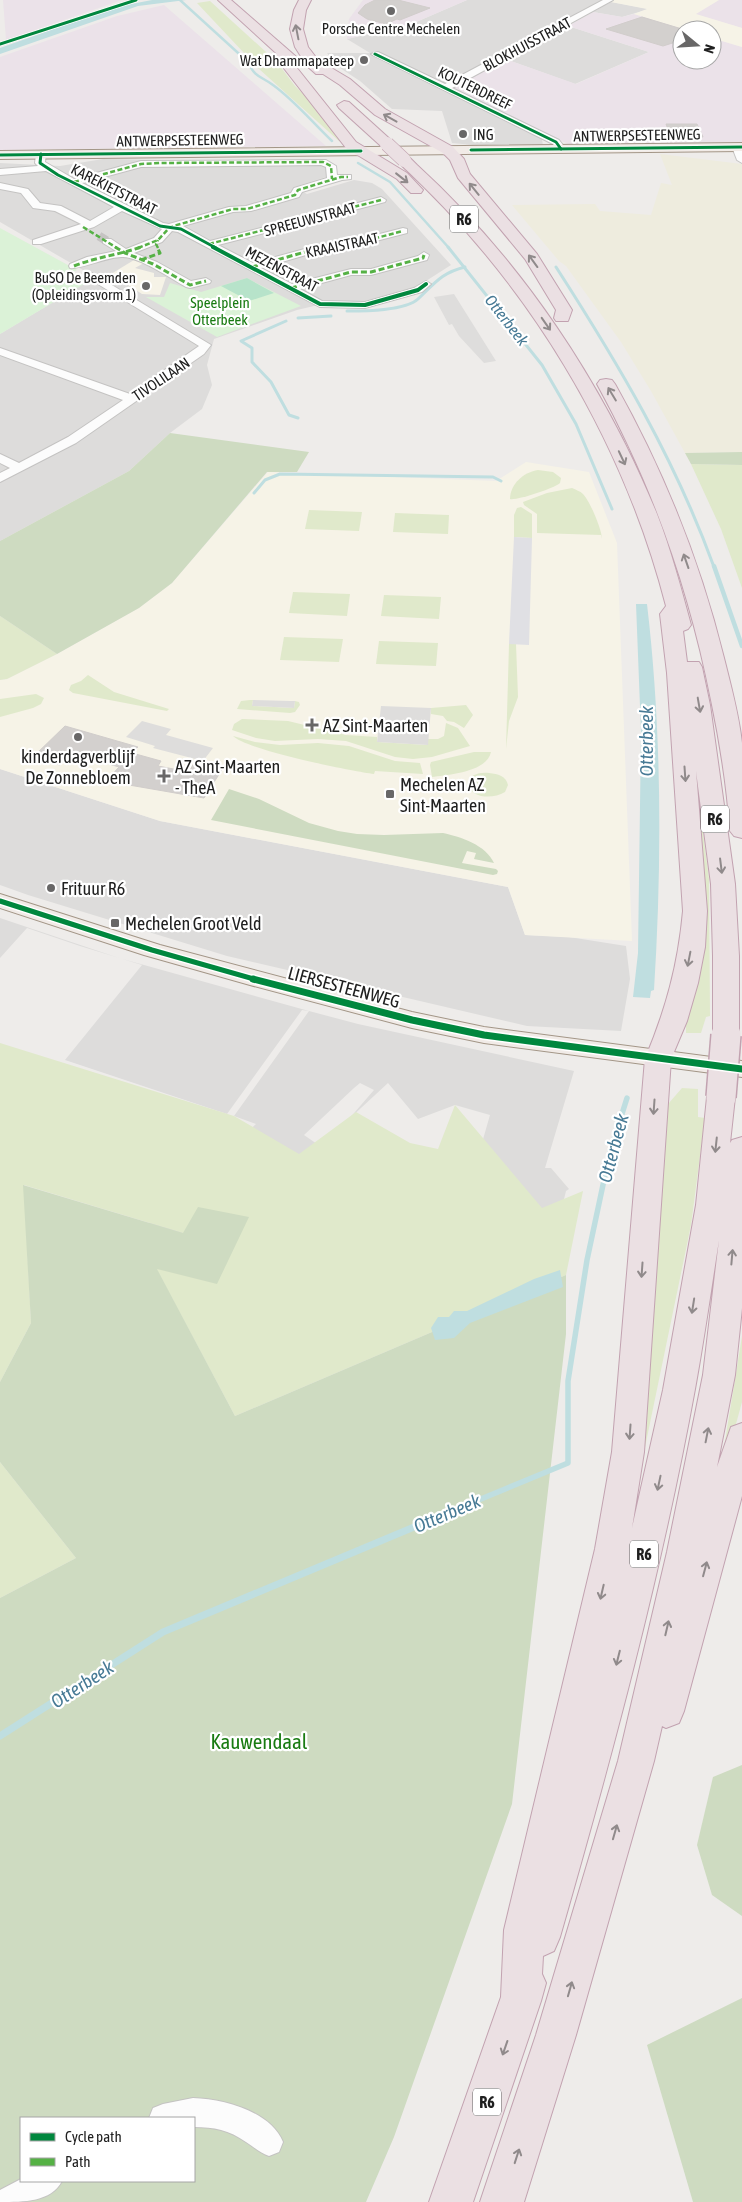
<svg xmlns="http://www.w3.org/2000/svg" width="742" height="2202" viewBox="0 0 742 2202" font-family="'Asap Condensed',sans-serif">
<rect width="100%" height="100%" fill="#eeecea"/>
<g fill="#dddcdb">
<polygon points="467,0 602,0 442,86 542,139 543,146 483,146 452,143 442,111 392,109 360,81 340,68 327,53 370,53 347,39 378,32 386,35"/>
<polygon points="611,2 649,9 622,17 593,12"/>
<polygon points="568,26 649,52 575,84 505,59"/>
<polygon points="103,159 325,163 329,176 294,187 307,194 354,180 372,183 382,189 451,265 415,288 360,303 314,306 297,310 214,339 207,365 212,385 202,409 170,433 129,471 0,541 0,334 95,277 0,222 0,163 60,166"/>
<polygon points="0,769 160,821 508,887 525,935 569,937 626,946 630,979 621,1031 527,1026 227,956 28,895 0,885"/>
<polygon points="0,918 119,958 309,1011 358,1024 574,1071 545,1168 551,1168 569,1189 566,1191 535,1317 446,1268 490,1115 455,1105 418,1119 388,1083 348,1120 374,1090 360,1083 354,1088 304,1135 317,1144 185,1251 140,1232 256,1124 234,1116 309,1011 302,1010 227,1114 65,1060 142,965 80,946 27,928 0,958"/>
</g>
<g fill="#ebe2e9">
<polygon points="3,0 122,0 6,40"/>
<polygon points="363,0 467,0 386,35 378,32 347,39 349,19"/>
<polygon points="719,0 742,0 742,28 695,14"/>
<polygon points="164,5 326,146 0,150 0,57 117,16"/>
<polygon points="593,12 622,17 634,14 686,30 682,30 682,60 712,60 712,38 742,47 742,143 570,145 453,88 505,59 576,84 649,52 568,26"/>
</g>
<g fill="#f6f3e7">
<polygon points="614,0 719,0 696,14 742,28 742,47 712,38 712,30 686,30 634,14 647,9 611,2"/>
<polygon points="134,260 144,263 135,268 154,273 154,277 166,277 160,295 142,294 111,274"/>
<polygon points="526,462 589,472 617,543 632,941 525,935 508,887 160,821 0,769 0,680 7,679 57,654 139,608 172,583 268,472 496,481"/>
</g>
<polygon fill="#eeecde" points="660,154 742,164 742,452 685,453 651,391 621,342 566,266 559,261 512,205 595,204 600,211 651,215 661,183 672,185"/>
<g fill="#e0e9cb">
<polygon points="210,1 277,62 295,86 319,109 330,122 340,142 258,68 197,3"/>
<polygon points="691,464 742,465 742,588 721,529"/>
<path d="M 538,470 L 553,472 L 561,478 L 560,483 C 555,488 516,501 510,499 C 510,484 524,472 538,470 Z"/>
<path d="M 572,488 C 576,490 580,491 583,494 C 590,501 602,530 602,539 L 601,535 L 537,533 L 537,514 L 524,505 L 523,502 L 547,493 Z"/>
<polygon points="521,507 532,514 532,538 514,537 514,515 517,508"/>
<polygon points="309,510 362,512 359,531 305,529"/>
<polygon points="395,513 449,515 448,534 393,532"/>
<polygon points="293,592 350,594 347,616 289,613"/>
<polygon points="384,595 441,597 439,619 381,616"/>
<polygon points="0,616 57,654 7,679 0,680"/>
<polygon points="284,637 343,639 339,662 280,660"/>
<polygon points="379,641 438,643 436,666 376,664"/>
<polygon points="509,644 516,644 518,697 509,721 506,749"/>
<polygon points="88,675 114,692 169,709 167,711 73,693 69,690 71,685 81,681"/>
<polygon points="36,694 44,698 41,704 33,708 0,717 0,699"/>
<polygon points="250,700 253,700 252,706 294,708 295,701 299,702 300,705 295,712 290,713 237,709 241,701"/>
<polygon points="466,705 473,715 464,728 454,722 447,721 443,716 431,714 431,708"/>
<polygon points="687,709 709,879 710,1016 706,1017 701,1033 686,1033"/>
<polygon points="242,719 288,721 346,735 377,737 377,742 427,745 428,739 438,739 444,736 446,723 458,728 470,746 432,757 413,759 395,757 346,741 318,739 275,741 256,738 232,730 234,724"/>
<path d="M 233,736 L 255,742 L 280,745 L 318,743 L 349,746 L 395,761 L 420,763 L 423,774 L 375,771 L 374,774 C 350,771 247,750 233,736 Z"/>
<path d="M 474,752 L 491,752 C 487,772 448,775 432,777 L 430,765 L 431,762 Z"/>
<path d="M 489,773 C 498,774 506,776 508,785 L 505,792 C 493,799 473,799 467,785 C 469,774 480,772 489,773 Z"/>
<polygon points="453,780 456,793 433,791 433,781"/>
<polygon points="0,1043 234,1116 299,1154 356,1112 410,1143 438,1149 455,1105 542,1208 583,1191 566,1275 235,1416 156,1268 183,1233 24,1185 31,1323 0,1382"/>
<polygon points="682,1088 698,1089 698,1117 705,1118 691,1225 620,1568 662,1111"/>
<polygon points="742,1336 742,1402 716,1497"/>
<polygon points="0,1462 76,1558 0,1598"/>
</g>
<g fill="#cedbc1" fill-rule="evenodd">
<polygon points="170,433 309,452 297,472 267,472 172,583 139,608 57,654 0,616 0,541 129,471"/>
<polygon points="742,452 742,465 691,464 685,453"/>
<path d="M 229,789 L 259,799 L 309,823 L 338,831 L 357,834 L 384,835 L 443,833 C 461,837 486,845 494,863 L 474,859 L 476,853 L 467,851 L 462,863 L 496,869 L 498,871 L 497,874 L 493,875 L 211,820 Z"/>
<path d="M 23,1185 L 183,1233 L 198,1207 L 249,1217 L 217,1284 L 157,1269 L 235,1416 L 566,1275 L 566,1334 L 512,1804 L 394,2137 L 366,2202 L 0,2202 L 0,1598 L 76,1558 L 0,1462 L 0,1382 L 31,1323 ZM 21,2118 L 194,2118 L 194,2181 L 21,2181 Z"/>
<polygon points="742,1765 742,1916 712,1895 697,1845 713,1777"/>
<polygon points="742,1998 742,2202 693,2202 647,2045"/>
</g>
<g fill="#dbf2d7">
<polygon points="0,228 77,270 73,272 89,281 0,334"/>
<polygon points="247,278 301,306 217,337 146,297 164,297 170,283 201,292"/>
</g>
<polygon fill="#b7e3ca" points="247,278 274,293 249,301 221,286"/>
<g fill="#dedddc">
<polygon points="454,294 496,361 484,363 459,336 452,324 449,325 434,297"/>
<polygon points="253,700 290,701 295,701 294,708 252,706"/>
<polygon points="381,706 431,708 428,745 377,742"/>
<polygon points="142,721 171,729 166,735 213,748 203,761 153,748 155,746 126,737"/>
</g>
<polygon fill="#e0e0e4" points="514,537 532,538 529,645 509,644"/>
<g fill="#bfdee0">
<polygon points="152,0 186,0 138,6 0,54 0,48 116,7"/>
<path d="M 636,604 L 647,604 C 662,730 662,864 654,990 L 651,991 L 650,998 L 633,997 L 638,953 L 641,732 Z"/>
<polygon points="560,1270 563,1287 470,1323 454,1338 435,1340 431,1328 438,1317 449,1317 454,1311 467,1311 534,1279"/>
</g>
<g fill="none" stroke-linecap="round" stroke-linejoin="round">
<g stroke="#bfdee0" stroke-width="2.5">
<path d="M 180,0 L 248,62 C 255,78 261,76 273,85 C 294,100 313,123 332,141"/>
<polyline points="358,163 390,182 449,248"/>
</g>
<g stroke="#bfdee0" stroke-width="3">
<polyline points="448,247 542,365 576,424 612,509"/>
<path d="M 556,267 C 619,365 674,457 714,567"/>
<path d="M 347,311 C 365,311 405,311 418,299 C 435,283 441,273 465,267"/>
<polyline points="298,318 331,316"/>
<polyline points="286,321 241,341 252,348 252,362 271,382 289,415 298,418"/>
<polyline points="254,493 265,480 280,474 493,477 501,481"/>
</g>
<polyline stroke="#bfdee0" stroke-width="4.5" points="714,566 742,646"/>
<polyline stroke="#bfdee0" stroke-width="5.5" points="447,1513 568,1463 568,1381 587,1260 610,1152 627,1098"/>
<polyline stroke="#bfdee0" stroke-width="7" points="0,1736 163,1632 450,1512"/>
</g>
<g fill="#d3d0ce" stroke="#d1cdcb">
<polygon points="375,0 398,0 430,8 400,20 397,19 386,24 367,19 358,13 365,5"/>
<polygon points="642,17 682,29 682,40 663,46 606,29"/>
<polygon points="666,124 697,124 703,137 671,137"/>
<polygon points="65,726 138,747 132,753 161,761 158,766 189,772 194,763 223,768 204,798 106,781 119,767 72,753 60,765 32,758"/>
</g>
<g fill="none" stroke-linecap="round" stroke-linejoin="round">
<polyline stroke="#c5c3c2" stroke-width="9" stroke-dasharray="9 4.5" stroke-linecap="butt" points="99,236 107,241"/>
<g stroke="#c4c3c2" stroke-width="2">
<g id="minor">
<polygon points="603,0 613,0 452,88 559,140 566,149 561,152 558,151 553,144 371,54 378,52 445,84"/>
<polygon points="737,144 742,148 742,163 737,160 732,147"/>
<path d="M 41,151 L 46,154 L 45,162 L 74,179 L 141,161 L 326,160 L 336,166 L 337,175 L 351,175 L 351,179 L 342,180 L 302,192 L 299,197 L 251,211 L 233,212 L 183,226 L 210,241 L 381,197 L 386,200 L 385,202 L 218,245 L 253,263 L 312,247 L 333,246 L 403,228 L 407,229 L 407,233 L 333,252 L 313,253 L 261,268 L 292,284 L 351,269 L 371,269 L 418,256 L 424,252 L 429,255 L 427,260 L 371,275 L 351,275 L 300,289 L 322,301 L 365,302 L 414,288 L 426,281 L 431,284 L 422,292 L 365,308 L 320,307 L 178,232 L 172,231 L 162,242 L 134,253 L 157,262 L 191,281 L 206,278 L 211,281 L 210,283 L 190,288 L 186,287 C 172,279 139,257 123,257 C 109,256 79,270 70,268 L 69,266 L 70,264 L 87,257 L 116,251 L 103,243 L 103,239 L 111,239 L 126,249 L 154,238 L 162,229 L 122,211 L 94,227 L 41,244 L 33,244 L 33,240 L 81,224 L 55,211 L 33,208 L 21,193 L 0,189 L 0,183 L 28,189 L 40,203 L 61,206 L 90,221 L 114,207 L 46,171 L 0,175 L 0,169 L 38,166 L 35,163 L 36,154 ZM 321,165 L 326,167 L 327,178 L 294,188 L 291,193 L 246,206 L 229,207 L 169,224 L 163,223 L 82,183 L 141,167 Z"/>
<polygon points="92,273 211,345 204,354 76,443 0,482 0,473 10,468 0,463 0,454 19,463 68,437 123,400 0,355 0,348 130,394 199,346 88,278 87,276 88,274"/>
<path d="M 193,2098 C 224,2099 270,2111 283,2142 L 279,2152 L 269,2156 C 260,2153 254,2147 246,2142 C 229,2130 214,2127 194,2127 L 194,2118 L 149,2118 L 153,2108 L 163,2104 Z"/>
<path d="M 21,2179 L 21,2181 L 62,2181 C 51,2202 24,2202 0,2202 L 0,2190 Z"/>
</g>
</g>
<g stroke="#a39687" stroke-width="2">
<g id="major">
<polygon points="742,143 742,151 0,159 0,151"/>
<polygon points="0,894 160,945 412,1012 484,1027 742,1061 742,1077 484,1043 412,1028 250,985 144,955 0,908"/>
</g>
</g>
<g stroke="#c2a2b0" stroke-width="2">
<g id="highway">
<polygon points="218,0 231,0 301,61 302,64 297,68 356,142 407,173 423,190 421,193 411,193 397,179 346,148 279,62 276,53"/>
<polygon points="299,0 311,0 306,10 303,29 308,47 318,60 350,79 385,109 453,147 464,159 470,174 537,254 572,310 568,321 556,321 554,318 556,310 525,259 458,178 450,160 443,153 375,115 340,85 323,74 316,74 307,66 295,47 290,29 294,10"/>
<polygon points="344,101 349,102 392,141 394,144 392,147 382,147 339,108 337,105"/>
<path d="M 404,156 L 409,157 L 417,165 C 522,261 603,383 657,514 C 671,550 681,588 691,625 L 688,629 L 683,631 L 687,662 L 699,662 L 702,667 L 710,705 L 735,884 L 739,956 L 739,1035 L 735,1041 L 726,1044 L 717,1041 L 713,1035 L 713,956 L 711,884 L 696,771 L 707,911 L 705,947 L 698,983 L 687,1021 L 671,1059 L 644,1452 L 632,1528 L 663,1390 L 696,1205 L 707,1097 L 711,1090 L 721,1087 L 731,1090 L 735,1097 L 730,1143 L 732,1140 L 742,1137 L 742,1308 L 735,1375 L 717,1467 L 731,1427 L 742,1423 L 742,1496 L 684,1711 L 679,1723 L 666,1728 L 662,1726 L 654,1761 L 576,2035 L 524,2202 L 480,2202 L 536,2035 L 618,1761 L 667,1552 L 703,1375 L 719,1240 C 711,1290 704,1340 695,1389 C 661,1575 612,1756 560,1937 L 554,1951 L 543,1956 L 542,1974 L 546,1983 L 541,2001 L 473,2202 L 429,2202 L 501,1997 L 504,1930 L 595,1549 L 612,1452 L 645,1059 C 666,1009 678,965 683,911 L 667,673 L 660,614 L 666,606 C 622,436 528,282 399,163 L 397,160 Z"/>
<path d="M 606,379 L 612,380 L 615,384 C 664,471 700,561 724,658 C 731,686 739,715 742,743 C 742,774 742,807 742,838 L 734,836 L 730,831 C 727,787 720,743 711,700 C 689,588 652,484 597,384 L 600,380 Z"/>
</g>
</g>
<use href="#minor" fill="#fcfcfc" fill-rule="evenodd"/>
<use href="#major" fill="#f1ebe7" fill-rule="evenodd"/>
<use href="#highway" fill="#ebe0e3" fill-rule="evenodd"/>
<g stroke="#c2a2b0" stroke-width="15" stroke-linecap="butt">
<polyline id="highway-bridge-far1" points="387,144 404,160"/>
</g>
<g stroke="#c2a2b0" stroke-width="32" stroke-linecap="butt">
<polyline id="highway-bridge" points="721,1097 726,1035"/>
</g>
<use href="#highway-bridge-far1" stroke="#ebe0e3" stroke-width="14"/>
<use href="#highway-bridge" stroke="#ebe0e3" stroke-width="29"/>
<g stroke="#55b145" stroke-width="2.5" stroke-dasharray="5 2.5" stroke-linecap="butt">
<polyline points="74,182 141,164 160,163 323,162 331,166 332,179"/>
<polyline points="83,227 117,248"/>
<polyline points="209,244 381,200"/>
<polyline points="138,248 158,240 170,227 233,209 247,209 295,195 298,190 341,177 348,177"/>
<polyline points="158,248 156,244 158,240"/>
<polyline points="338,248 403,231"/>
</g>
<g stroke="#55b145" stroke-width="3" stroke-dasharray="6 3" stroke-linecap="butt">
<polyline points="115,247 125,253 153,264 190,285 206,281"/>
<polyline points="141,260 160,253 157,247"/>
<path d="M 74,266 C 96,257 119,255 141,247"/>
<polyline points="252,267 312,250 343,247"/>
<polyline points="291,288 351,272 371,272 423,258 424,255"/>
</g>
<g stroke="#fff" stroke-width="4.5">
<g id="cycleway-far3">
<polyline points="0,44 136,0"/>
<polyline points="375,54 556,142 561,149"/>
<polyline points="471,150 742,147"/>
<polyline points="41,154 40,163 58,175 160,226 181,229 216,248"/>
<polyline points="0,155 361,151"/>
</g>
</g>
<g stroke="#fff" stroke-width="5.5">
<polyline id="cycleway-far2" points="213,247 320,304 365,305 418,290 426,284"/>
</g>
<g stroke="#fff" stroke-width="8">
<polyline id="cycleway-far1" points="0,901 152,950 257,980"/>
</g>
<g stroke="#fff" stroke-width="10">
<polyline id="cycleway" points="253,979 412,1020 484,1035 742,1069"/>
</g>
<use href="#cycleway-far3" stroke="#00873e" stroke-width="3"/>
<use href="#cycleway-far2" stroke="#00873e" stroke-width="4"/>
<use href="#cycleway-far1" stroke="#00873e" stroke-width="5"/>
<use href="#cycleway" stroke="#00873e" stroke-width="7"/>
</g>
<defs><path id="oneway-shaft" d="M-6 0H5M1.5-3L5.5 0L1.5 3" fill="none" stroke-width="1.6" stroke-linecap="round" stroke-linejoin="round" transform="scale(1.25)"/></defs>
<g stroke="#908a8b">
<use href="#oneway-shaft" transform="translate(297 32) rotate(-101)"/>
<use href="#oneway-shaft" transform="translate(390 118) rotate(-151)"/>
<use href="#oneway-shaft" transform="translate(402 178) rotate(38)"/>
<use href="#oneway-shaft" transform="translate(474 189) rotate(-129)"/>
<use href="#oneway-shaft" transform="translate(533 261) rotate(-126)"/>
<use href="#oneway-shaft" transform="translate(546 324) rotate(55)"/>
<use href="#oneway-shaft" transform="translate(612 394) rotate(-121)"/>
<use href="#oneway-shaft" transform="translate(622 458) rotate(65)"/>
<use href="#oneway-shaft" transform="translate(686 561) rotate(-109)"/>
<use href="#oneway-shaft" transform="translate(699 705) rotate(80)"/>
<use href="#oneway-shaft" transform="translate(685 774) rotate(86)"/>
<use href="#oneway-shaft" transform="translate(721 866) rotate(83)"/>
<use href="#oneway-shaft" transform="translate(689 959) rotate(101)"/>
<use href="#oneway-shaft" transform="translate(654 1107) rotate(94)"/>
<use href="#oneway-shaft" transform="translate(716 1145) rotate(96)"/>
<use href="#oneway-shaft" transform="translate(732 1257) rotate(-85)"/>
<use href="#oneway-shaft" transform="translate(642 1270) rotate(94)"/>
<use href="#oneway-shaft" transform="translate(693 1306) rotate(99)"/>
<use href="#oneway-shaft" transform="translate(630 1432) rotate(94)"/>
<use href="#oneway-shaft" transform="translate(707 1435) rotate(-79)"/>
<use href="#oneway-shaft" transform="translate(659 1483) rotate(102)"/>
<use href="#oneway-shaft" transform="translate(705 1569) rotate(-75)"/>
<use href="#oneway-shaft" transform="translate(602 1592) rotate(103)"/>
<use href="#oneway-shaft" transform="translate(667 1628) rotate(-77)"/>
<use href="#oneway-shaft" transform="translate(618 1658) rotate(104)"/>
<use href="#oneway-shaft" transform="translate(615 1832) rotate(-74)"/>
<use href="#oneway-shaft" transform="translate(570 1989) rotate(-74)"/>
<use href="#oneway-shaft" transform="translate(505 2048) rotate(109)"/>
<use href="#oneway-shaft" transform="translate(517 2156) rotate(-72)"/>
</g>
<g fill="#686767" stroke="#fff" stroke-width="2">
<circle cx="391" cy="11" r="5"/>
<circle cx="364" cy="60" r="5"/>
<circle cx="463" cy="134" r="5"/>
<circle cx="146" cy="286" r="5"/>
<path d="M309.5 717.5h5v5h5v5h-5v5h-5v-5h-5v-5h5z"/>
<circle cx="78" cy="737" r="5"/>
<path d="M161.5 768.5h5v5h5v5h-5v5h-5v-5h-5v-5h5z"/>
<rect x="385" y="789" width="10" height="10" rx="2.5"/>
<circle cx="51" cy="888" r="5"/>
<rect x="110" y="918" width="10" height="10" rx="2.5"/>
</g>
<g text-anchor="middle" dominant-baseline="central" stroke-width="4.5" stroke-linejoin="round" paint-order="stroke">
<g font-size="15" fill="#202020" stroke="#fff" text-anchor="end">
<text x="391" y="28" text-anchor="middle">Porsche Centre Mechelen</text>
<text x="354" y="60">Wat Dhammapateep</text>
<text x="473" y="134" text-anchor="start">ING</text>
<text x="136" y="277">BuSO De Beemden<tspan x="136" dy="17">(Opleidingsvorm 1)</tspan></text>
</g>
<g font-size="15" fill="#202020" stroke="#fff">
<text transform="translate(527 44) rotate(-28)">BLOKHUISSTRAAT</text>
<text transform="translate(475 88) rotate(26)">KOUTERDREEF</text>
<text transform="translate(637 135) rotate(-1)">ANTWERPSESTEENWEG</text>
<text transform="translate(180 140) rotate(-1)">ANTWERPSESTEENWEG</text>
<text transform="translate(114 189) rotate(27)">KAREKIETSTRAAT</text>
<text transform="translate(310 219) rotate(-15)">SPREEUWSTRAAT</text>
<text transform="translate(342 245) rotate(-12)">KRAAISTRAAT</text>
<text transform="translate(282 269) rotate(28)">MEZENSTRAAT</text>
<text transform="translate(161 379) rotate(-34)">TIVOLILAAN</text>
</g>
<g font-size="15" fill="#197b12" stroke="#fff">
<text x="220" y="302">Speelplein<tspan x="220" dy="17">Otterbeek</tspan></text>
</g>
<g fill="#fff" stroke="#636363" stroke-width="1">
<rect x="450" y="205.5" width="28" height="27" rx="4"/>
<rect x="701" y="805.5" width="28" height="27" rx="4"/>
<rect x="630" y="1540.5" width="28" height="27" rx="4"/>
<rect x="473" y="2088.5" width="28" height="27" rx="4"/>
</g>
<g font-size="16" font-weight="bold" fill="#202020">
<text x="464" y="219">R6</text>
<text x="715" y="819">R6</text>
<text x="644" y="1554">R6</text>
<text x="487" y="2102">R6</text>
</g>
<g font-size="16" font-style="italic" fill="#477a95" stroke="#fff">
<text transform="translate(507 320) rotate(52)">Otterbeek</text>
</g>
<g font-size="18" fill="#202020" stroke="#fff" text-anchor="start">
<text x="323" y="725">AZ Sint-Maarten</text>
<text x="78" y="756" text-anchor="middle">kinderdagverblijf<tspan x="78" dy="21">De Zonnebloem</tspan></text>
<text x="175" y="766">AZ Sint-Maarten<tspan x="175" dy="21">- TheA</tspan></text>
<text x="400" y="784">Mechelen AZ<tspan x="400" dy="21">Sint-Maarten</tspan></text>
<text x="61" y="888">Frituur R6</text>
<text x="125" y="923">Mechelen Groot Veld</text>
</g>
<g font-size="18" fill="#202020" stroke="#fff">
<text transform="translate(344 987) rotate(15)">LIERSESTEENWEG</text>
</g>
<g font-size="19" font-style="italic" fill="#477a95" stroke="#fff">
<text transform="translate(646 741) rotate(-90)">Otterbeek</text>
<text transform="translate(613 1148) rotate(-75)">Otterbeek</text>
<text transform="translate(447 1513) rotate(-23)">Otterbeek</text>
<text transform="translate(82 1684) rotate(-33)">Otterbeek</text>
</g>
<g font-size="21" fill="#197b12" stroke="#fff">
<text x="259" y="1741">Kauwendaal</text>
</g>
</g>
<rect x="20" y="2117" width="175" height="65" fill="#ffffff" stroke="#a6a6a6"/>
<rect x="30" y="2133" width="25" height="8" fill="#00873e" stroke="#a6a6a6"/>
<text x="65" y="2142" font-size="15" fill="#202020">Cycle path</text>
<rect x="30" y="2158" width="25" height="8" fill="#55b145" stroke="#a6a6a6"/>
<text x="65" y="2167" font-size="15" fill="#202020">Path</text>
<g transform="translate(697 45) rotate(108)"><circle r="24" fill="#ffffff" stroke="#a6a6a6"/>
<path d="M0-4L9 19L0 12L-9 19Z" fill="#686767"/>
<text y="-8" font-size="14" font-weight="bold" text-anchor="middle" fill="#202020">N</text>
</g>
</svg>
